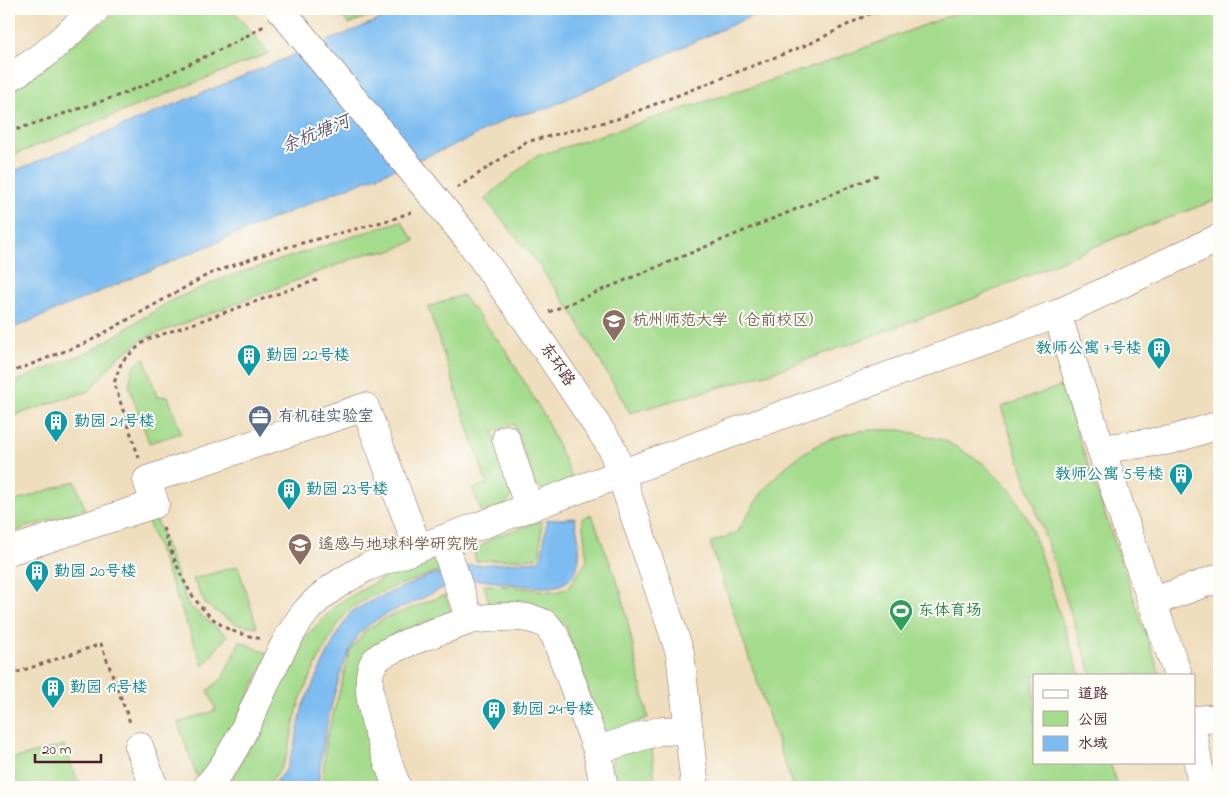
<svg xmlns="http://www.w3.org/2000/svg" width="1228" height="796" viewBox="0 0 1228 796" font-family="'Indie Flower','LXGW WenKai TC',sans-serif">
<rect width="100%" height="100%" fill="#fdfcf7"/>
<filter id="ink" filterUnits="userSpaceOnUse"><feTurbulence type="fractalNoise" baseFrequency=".02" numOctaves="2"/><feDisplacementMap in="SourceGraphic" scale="10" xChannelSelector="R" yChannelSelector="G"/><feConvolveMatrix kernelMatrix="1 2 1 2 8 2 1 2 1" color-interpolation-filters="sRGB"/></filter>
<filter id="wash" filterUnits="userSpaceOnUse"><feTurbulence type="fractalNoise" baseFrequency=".0096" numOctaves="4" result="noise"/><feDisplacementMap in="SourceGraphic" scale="20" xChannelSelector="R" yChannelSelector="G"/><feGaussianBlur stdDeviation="1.12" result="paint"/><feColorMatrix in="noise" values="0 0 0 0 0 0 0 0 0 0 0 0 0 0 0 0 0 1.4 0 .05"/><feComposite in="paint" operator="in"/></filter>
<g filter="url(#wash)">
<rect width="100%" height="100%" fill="#efdebd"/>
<g fill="#a4db8c" stroke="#777d5c">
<polygon points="122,9 232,9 269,53 9,157 9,89"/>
<polygon points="335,9 386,9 349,24"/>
<polygon points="967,9 1219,9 1219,199 1120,236 975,298 773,372 630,413 572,312 532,256 485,199 534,157 827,62"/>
<polygon points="401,221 415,241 388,252 371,252 143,339 117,358 89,391 9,417 9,384 91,351 170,301 224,278"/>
<polygon points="462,295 505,349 545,417 572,477 564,486 545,491 535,484 514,424 493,432 513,494 505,506 482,513 473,489 487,484 428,307"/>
<polygon points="144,357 157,397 168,396 181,433 149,443 129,386 133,368"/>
<polygon points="1061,386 1160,675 1092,675 1001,407"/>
<path d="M 901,430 L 944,440 L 983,463 L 1012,492 L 1029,521 L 1080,675 L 1034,675 L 1034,762 L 1110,762 L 1118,787 L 793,787 L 710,543 L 738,532 C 764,481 800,442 859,431 C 873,429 888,430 901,430 Z"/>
<polygon points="75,481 85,509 9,533 9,503"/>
<polygon points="592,515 622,595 648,718 603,734 566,626 554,619 491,610 484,585 509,586 557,592 569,587 587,561 582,518"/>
<polygon points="155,516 188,605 227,636 203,666 147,519"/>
<polygon points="542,521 540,554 536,558 476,561 474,552 493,537"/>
<path d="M 435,558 L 440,570 C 415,580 370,593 349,610 C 338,619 303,688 299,704 C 288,740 294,759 265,787 L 222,787 L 237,770 L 305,638 L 336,605 L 393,572 Z"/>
<polygon points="238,566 257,627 236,624 206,605 193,579"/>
<polygon points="445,595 451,612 390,636 367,660 390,787 322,787 326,741 350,651 365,631 385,618"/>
<polygon points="240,641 269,654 218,756 197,777 178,723 216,710 208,690 222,679"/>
<polygon points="64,745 80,787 9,787 9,760"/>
<polygon points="652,746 655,787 613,787 612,755"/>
</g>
<g fill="#7cbcf1" stroke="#636e8e">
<polygon points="405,9 767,9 545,109 510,117 465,141 324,197 9,330 9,173"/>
<path d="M 575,518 C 578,539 588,575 560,585 C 542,592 493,579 470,580 C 454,581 435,592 421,599 C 401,608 380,615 364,629 C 338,651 320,753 318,787 L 270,787 L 286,770 L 294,747 L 303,705 L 337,634 L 351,612 L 371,601 L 428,576 L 461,566 L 537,561 L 542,555 L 547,520 Z"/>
</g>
</g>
<g filter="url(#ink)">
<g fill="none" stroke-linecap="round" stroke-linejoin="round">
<g stroke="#84625e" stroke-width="29">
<g id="minor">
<polyline points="9,78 43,56 96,9"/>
<polyline points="468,239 527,321 612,448 680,653 695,787"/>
<polyline points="1057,314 1137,559 1178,675"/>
<polyline points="506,439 529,508"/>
<polyline points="1101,449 1171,440 1219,425"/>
<polyline points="9,551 155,504 147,480 365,407 418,548"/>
<polyline points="1152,602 1219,578"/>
<path d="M 470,620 C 492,618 524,612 545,624 C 549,626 552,632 555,636 L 597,750 L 604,787"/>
<polyline points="1194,720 1219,718"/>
<polyline points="1194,739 1202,787"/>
<polyline points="139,746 154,787"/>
<polyline points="597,750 659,731 689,730"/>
<path d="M 207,787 C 251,737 264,669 303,615 C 319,594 345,579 367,567 L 1057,314 L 1219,238"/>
<path d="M 397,787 C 388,762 357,684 375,661 C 386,647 450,628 470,620 L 443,539"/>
</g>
</g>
<g stroke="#84625e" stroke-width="3" stroke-dasharray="4 4" stroke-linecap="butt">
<polyline points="9,132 117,96 149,83 236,42 264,26"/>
<polyline points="457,188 526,142 617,119 809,44 879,9"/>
<polyline points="549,312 878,175"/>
<polyline points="9,373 88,342 209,274 276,250 393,219 414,211"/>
<polyline points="139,458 114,383 122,361 146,340 317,280"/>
<path d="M 163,528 C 177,567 189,607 228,629 C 238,634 251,636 261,639"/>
<polyline points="9,675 101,644 131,725"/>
</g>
<use href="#minor" stroke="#fff" stroke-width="28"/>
<g stroke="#84625e" stroke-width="29" stroke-linecap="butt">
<polyline id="minor-bridge" points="280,9 468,239"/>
</g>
<use href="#minor-bridge" stroke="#fff" stroke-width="28"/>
</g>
</g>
<defs>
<g id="university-pin" transform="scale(1.25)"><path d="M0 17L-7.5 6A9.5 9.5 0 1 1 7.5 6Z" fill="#8d6e63" stroke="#fdfcf7"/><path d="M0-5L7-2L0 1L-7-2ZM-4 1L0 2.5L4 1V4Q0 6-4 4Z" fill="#fff"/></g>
<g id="building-pin" transform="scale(1.25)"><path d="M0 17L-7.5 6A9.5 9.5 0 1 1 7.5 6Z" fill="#0f9aa8" stroke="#fdfcf7"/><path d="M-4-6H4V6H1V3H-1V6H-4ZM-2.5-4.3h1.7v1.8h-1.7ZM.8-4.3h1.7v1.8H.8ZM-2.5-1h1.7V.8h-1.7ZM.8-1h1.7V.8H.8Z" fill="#fff"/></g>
<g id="office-pin" transform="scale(1.25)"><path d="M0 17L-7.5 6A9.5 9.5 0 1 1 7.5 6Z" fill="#5c6f8a" stroke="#fdfcf7"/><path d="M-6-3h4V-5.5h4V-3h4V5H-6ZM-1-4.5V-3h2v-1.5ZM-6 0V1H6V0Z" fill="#fff"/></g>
<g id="stadium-pin" transform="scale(1.25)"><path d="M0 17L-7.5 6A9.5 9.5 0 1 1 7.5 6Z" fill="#2e9e5b" stroke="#fdfcf7"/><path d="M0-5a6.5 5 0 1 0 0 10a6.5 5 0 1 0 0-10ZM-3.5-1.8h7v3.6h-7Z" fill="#fff"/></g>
</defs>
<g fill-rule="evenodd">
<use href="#university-pin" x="614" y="321"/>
<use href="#building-pin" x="1159" y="349"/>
<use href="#building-pin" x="249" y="356"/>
<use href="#office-pin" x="260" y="417"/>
<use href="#building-pin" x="56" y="422"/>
<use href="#building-pin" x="1181" y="475"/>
<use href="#building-pin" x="289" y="490"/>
<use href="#university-pin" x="300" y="545"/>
<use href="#building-pin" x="37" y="572"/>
<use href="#stadium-pin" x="901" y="611"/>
<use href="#building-pin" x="53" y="688"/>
<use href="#building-pin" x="494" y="710"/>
</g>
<g text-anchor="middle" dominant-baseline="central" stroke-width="4" stroke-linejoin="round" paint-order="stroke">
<g font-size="16" fill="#785e54" stroke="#fdfcf7" text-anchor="start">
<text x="632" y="321">杭州师范大学（仓前校区）</text>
<text x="318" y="545">遥感与地球科学研究院</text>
</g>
<g font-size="16" fill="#0d838f" stroke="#fdfcf7" text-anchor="start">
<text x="1142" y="349" text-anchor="end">教师公寓 7号楼</text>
<text x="266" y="356">勤园 22号楼</text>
<text x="74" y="422">勤园 21号楼</text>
<text x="1164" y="475" text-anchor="end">教师公寓 5号楼</text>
<text x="306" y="490">勤园 23号楼</text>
<text x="54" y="572">勤园 20号楼</text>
<text x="70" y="688">勤园 19号楼</text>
<text x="512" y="710">勤园 24号楼</text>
</g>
<g font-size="16" fill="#4a1f2b" stroke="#fdfcf7">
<text transform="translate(557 365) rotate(56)">东环路</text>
</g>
<g font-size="16" fill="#4e5e75" stroke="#fdfcf7" text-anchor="start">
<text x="278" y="417">有机硅实验室</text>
</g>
<g font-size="16" fill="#27864d" stroke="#fdfcf7" text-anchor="start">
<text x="918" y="611">东体育场</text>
</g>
<g font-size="18" font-style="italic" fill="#5c5670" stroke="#fdfcf7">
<text transform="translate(316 135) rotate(-22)">余杭塘河</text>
</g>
</g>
<rect width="1228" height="796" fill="none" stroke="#fdfcf7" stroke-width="30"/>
<rect x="1033" y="674" width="162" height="90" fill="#fdfcf7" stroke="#b5a4a5"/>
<rect x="1043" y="690" width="25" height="8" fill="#ffffff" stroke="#b5a4a5"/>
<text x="1078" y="698" font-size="15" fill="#4a1f2b">道路</text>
<rect x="1043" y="711" width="25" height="15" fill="#a4db8c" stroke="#b5a4a5"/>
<text x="1078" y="724" font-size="15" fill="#4a1f2b">公园</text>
<rect x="1043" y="736" width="25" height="15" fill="#7cbcf1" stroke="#b5a4a5"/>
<text x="1078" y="748" font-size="15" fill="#4a1f2b">水域</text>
<path d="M35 754v8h66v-8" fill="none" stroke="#4a1f2b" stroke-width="2.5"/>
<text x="42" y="754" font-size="15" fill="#4a1f2b" stroke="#fdfcf7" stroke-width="4" paint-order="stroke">20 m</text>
</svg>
